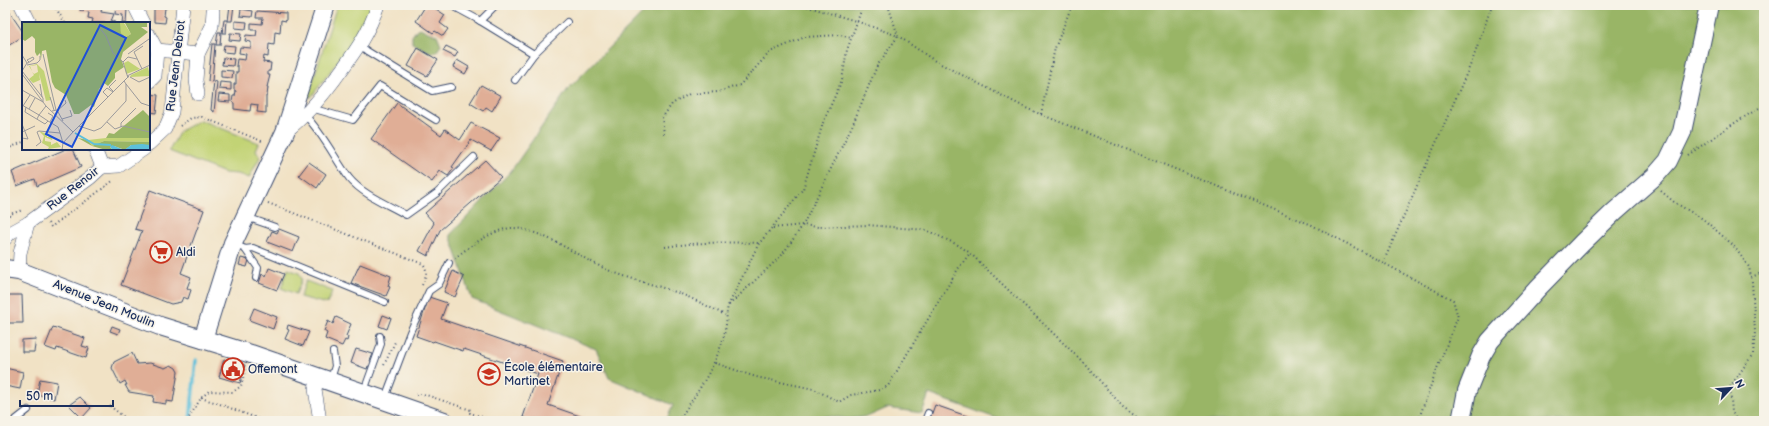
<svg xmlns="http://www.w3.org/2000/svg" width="1769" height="426" viewBox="0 0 1769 426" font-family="'Balsamiq Sans',sans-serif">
<rect width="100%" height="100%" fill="#f7f3e8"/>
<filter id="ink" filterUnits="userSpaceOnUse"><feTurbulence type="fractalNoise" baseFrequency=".025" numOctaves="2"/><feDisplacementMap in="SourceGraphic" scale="8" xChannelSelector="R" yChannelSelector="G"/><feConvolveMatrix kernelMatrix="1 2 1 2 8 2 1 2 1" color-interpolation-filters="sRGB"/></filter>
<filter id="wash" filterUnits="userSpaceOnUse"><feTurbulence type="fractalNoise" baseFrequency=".012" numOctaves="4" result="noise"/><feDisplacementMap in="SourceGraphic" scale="16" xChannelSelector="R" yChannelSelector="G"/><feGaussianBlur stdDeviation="0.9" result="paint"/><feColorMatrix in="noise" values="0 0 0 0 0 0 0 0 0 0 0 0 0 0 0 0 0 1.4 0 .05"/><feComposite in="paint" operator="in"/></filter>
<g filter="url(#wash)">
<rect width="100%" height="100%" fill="#f1e2c5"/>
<g fill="#c2d375" stroke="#6e816a">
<polygon points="337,5 371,5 363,28 311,97 308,96"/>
<polygon points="200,120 259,143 256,150 260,157 249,178 238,174 225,173 169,151 180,131"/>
<polygon points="288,269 299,273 302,279 296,294 281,288"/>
<polygon points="306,281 332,291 327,304 300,297"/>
</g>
<g fill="#99b566" stroke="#5a7262">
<polygon points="645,5 1764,5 1764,421 1004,421 929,394 922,413 887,408 869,416 849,419 829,416 798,421 666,421 673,405 609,378 596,349 472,299 450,235 511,171 568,89 644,12"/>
<polygon points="420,28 430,33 437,35 441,45 437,51 432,53 412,43 412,36 417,29"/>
</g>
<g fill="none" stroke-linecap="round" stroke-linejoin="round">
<polyline stroke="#5dc0db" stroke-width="3.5" points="190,421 196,360"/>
</g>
<g id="blocks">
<g fill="#e0ae96">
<polygon points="81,5 102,6 101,12 114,14 111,21 114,21 114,23 92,23 93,19 88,18 89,12 80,11"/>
<polygon points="116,5 120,5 119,8 127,9 126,23 122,23 123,15 115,14"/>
<polygon points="150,5 167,5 167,8 165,8 164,16 166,17 165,23 154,22 154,6"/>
<polygon points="230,5 234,5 232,21 228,21"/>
<polygon points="426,5 430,5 445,15 440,23 448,29 443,36 435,31 433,33 416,21"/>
<polygon points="241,9 253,11 252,17 240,16"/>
<polygon points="8,10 23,32 23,36 5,48 5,12"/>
<polygon points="257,11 286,13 286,21 281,20 280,33 275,32 274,45 269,44 268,57 264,56 263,62 271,63 270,71 268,71 268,75 270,75 267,87 268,87 267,96 266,96 266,113 257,112 258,105 251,104 250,111 234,109 234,103 232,102 233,96 235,96 236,91 234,90 234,84 236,84 236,72 238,72 238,66 236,66 237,59 245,60 246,54 239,53 240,47 251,48 251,42 245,41 246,35 256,36 257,30 251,30 251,23 262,24 263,18 256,18"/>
<polygon points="224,20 227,20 226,33 222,33"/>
<polygon points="235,21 247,22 246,29 235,28"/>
<polygon points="218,32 221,32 220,45 216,45"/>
<polygon points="230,33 241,34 240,41 229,40"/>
<polygon points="212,44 215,44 212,82 208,81"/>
<polygon points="224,45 235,46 234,53 223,52"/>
<polygon points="446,46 458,52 455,57 443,51"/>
<polygon points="418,48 438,60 427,76 408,66"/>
<polygon points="223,58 234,59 233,66 222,65"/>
<polygon points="457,60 469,67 465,74 453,67"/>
<polygon points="221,70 233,71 232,78 221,77"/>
<polygon points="214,81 217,82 214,112 211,110"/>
<polygon points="220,82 231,83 231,90 219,89"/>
<polygon points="481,85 501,96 492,111 486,107 483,111 470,103"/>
<polygon points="149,94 158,95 156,113 149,112"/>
<polygon points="219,94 230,95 230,102 218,101"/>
<polygon points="397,103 441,135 445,129 460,140 471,123 500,138 491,151 471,140 452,167 454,168 448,176 440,171 432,182 371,139"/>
<polygon points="66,149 73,149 81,167 37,186 35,179 17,186 12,172"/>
<polygon points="485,160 501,177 440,230 428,256 419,251 434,223 425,213"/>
<polygon points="309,162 326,174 317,188 299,175"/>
<polygon points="150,190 204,210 181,273 191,277 187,288 191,290 188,299 183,297 181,302 171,304 121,285 142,231 135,229"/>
<polygon points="279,229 299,237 293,252 267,242 272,231 277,233"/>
<polygon points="241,258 249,260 247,267 239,265"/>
<polygon points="360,264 391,276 388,286 390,287 386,296 351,283"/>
<polygon points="269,268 284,274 277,290 259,283 262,274 266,276"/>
<polygon points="453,271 464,277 455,297 444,292"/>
<polygon points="5,295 22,295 23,323 5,323"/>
<polygon points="429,297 447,303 441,319 563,361 548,405 594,421 534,421 523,417 538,374 464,349 463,351 434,341 433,342 416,336"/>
<polygon points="254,308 277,317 273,329 249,320"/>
<polygon points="383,315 391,318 387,329 379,326"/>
<polygon points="336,317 351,324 346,336 348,337 347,341 345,340 342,346 325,339 327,333 324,331 328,321 333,324"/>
<polygon points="288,325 309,332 303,346 285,339 289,330 287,329"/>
<polygon points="112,326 120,329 118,334 110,331"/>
<polygon points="53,327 85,338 82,346 89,348 86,358 57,348 56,351 45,347"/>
<polygon points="36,339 34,352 22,352 22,340"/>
<polygon points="356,349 373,354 370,361 373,362 371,367 368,366 367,369 351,363"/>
<polygon points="132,353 137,364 150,363 165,368 171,365 176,368 178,372 173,402 166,401 166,404 153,402 154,396 129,392 125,385 127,385 125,381 120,384 112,368 114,362"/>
<polygon points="224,359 245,365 240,383 219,377"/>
<polygon points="5,368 23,372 20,389 5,386"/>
<polygon points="40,379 57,382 54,399 37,394"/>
<polygon points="80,397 91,408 82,418 69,405"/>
<polygon points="935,405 981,421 929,421"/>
</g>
</g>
</g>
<g filter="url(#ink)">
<use href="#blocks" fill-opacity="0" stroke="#3b4a6d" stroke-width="1"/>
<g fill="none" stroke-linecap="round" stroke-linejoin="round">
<g stroke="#3b4a6d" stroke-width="8">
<g id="lane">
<polyline points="451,5 477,19 534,54 567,22"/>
<polyline points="480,21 496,5"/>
<polyline points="360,45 367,51 432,91 451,87"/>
<polyline points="515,80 534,54"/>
<polyline points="311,108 353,120 380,86 436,120"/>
<path d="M 305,115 C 323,134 334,157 349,178 C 363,195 387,204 406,215 L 437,193 L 474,157"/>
<polyline points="246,217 275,227"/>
<polyline points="234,244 245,249 253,248 385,302"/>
<polyline points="245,249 258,268 256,278"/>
<polyline points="331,379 335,366 333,352"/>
<polyline points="364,391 381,344 380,336"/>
<polyline points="385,398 410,332 429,291 439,284 449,263"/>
<polyline points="14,421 28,410"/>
<polyline points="925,421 928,413"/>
</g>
</g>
<g stroke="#3b4a6d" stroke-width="14">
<g id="street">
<polyline points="21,5 30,23"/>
<polyline points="134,5 143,23"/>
<polyline points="149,35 157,50 198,54 212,26 213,11"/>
<polyline points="198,54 196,80 198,94"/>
<polyline points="149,82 155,76 157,50"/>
<path d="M 285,132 C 305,117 320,99 335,79 C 354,53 368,35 378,5"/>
<polyline points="149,144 165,129 172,112 183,5"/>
<polyline points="102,167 119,166 144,149"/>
<polyline points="5,239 10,233 28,223 90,178 102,167 95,149"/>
<polyline points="19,271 20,253 28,223"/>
<polyline points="318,378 315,389 320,421"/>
</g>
</g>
<g stroke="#3b4a6d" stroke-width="20">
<g id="secondary">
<polyline points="5,269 19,271 160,326 251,354 444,421"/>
<polyline points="203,339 233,243 285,132 326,5"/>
<polyline points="1461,421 1467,391 1481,356 1490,341 1538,288 1582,243 1614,212 1655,176 1668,161 1682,132 1709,5"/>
</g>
</g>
<g stroke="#3b4a6d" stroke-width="2" stroke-dasharray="1 3" stroke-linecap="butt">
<polyline points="54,5 65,23"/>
<polyline points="888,5 898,36 935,61 1028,109 1312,225 1453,300 1458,317 1436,371 1418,421"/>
<polyline points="5,107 8,106"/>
<polyline points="1041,114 1055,48 1072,5"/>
<polyline points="180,126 191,118 202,117 264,142"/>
<polyline points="664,134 662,118 672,104 689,94 718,92 740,85 770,52 805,37 840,35 851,38"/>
<polyline points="7,149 23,142"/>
<polyline points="1688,155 1733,124 1764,105"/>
<polyline points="1661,191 1674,202 1703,219 1733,245 1749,267 1752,282 1755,332 1753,354 1730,387 1732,412 1737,421"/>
<path d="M 268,203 L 423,264 C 429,271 425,278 422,285"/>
<polyline points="7,219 10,214 23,210"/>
<polyline points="48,223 51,227 114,180"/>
<polyline points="773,228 803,225 818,227 868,225 926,230 958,245 970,253 1084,363 1123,407 1142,421"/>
<path d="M 665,247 C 697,242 728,242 760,243"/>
<path d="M 455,258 C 468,247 497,227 514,228 C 546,231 578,257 608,270 C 632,280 657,285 681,294 C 696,300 711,308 725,315"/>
<polyline points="1383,263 1473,59 1492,5"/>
<polyline points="1751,277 1764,272"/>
<polyline points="729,305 782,255 803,225 852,126 877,66 898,36 856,21 802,5"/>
<polyline points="715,363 756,377 814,389 839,402 851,395 880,390 888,386 958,269 970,253"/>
<polyline points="384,365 396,340"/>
<polyline points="416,395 423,394 471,410 470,413 495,421"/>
<polyline points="201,398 217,403 264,421"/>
<polyline points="110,406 129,421"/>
<polyline points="187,421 201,398 209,391 233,392 241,386 246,367"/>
<path d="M 678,421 C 697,393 718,364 725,331 C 727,322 726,314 728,306 L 758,245 L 803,189 L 823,123 L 842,80 L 847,50 L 863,5"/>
<polyline points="1109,421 1138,419"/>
</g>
<use href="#lane" stroke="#fff" stroke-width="6"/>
<use href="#street" stroke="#fff" stroke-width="13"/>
<use href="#secondary" stroke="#fff" stroke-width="18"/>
</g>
</g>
<defs>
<g id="supermarket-ring" transform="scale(1.15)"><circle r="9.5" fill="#f7f3e8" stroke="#c8321e" stroke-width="1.5"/><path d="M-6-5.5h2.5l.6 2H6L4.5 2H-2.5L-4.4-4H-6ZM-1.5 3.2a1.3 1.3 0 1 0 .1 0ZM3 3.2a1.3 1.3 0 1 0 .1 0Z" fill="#c8321e"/></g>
<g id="civic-ring" transform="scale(1.15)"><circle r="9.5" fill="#f7f3e8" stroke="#c8321e" stroke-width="1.5"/><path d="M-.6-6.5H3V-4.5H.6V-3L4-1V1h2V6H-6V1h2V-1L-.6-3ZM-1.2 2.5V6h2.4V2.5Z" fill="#c8321e"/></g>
<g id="school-ring" transform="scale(1.15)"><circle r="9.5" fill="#f7f3e8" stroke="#c8321e" stroke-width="1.5"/><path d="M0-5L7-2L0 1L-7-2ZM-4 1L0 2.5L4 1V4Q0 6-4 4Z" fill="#c8321e"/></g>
</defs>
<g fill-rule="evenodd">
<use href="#supermarket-ring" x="161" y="252"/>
<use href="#civic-ring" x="233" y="369"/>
<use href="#school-ring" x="489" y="374"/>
</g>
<g text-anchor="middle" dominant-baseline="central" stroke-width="3" stroke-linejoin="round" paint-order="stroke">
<g font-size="12" fill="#1b2f5e" stroke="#f7f3e8">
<text transform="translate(176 66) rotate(-83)">Rue Jean Debrot</text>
<text transform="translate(73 189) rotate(-38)">Rue Renoir</text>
<text transform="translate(104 304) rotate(22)">Avenue Jean Moulin</text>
</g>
<g font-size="12" fill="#1b2f5e" stroke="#f7f3e8" text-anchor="start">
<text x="176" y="252">Aldi</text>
<text x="504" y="367">École élémentaire<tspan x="504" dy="14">Martinet</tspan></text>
<text x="248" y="369">Offemont</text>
</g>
</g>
<g transform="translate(22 22)">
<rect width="128" height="128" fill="#f1e2c5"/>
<path d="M 97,1 L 102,1 L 109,12 L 104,15 L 99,11 ZM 106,39 L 118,47 L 104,52 L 102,41 ZM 15,42 L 22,49 L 29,78 L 24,79 L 17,51 L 18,58 L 11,61 L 7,57 L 12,53 L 10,50 L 12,52 L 16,50 L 15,43 L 8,44 L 10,49 L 7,44 L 4,46 L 7,44 ZM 126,45 L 128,54 L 108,55 L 109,53 ZM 17,109 L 25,112 L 25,115 L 31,114 L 30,118 L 23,115 L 23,119 L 29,120 L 29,123 L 35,120 L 39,125 L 26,127 L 27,125 L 20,121 L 22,114 ZM 84,116 L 128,116 L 128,120 L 82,119 L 70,124 L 66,118 Z" fill="#c2d375"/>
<path d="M 0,0 L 125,0 L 125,5 L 119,5 L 126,10 L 101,30 L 99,37 L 102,45 L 93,51 L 93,56 L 86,64 L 82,61 L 77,67 L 72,85 L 69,83 L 57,92 L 52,92 L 44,73 L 33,66 L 30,60 L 24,28 L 20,29 L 19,37 L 18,31 L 15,34 L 13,30 L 13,17 L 10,14 L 3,19 L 0,17 ZM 98,1 L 103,1 L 109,12 L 104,15 L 99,11 ZM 121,88 L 128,95 L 128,116 L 84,116 L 87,111 L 92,112 ZM 56,116 L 66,118 L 70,124 L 82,119 L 128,120 L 128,123 L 109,123 L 103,128 L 92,124 L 88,125 L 91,128 L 84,128 L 70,124 Z" fill="#99b566" fill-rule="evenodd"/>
<path d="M 120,122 L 128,123 L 128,128 L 91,128 L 88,125 L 90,123 L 102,128 L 109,123 Z" fill="#5dc0db"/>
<path fill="none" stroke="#5dc0db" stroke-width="2" d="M 53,111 L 72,122 L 89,123"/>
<path fill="none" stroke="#9b9a9c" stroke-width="1" d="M 73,0 L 84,14 L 91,31 L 101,40 L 106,56M 21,32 L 34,88M 106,32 L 127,17M 0,33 L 5,41 L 0,49M 101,40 L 106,35 L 115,37M 5,41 L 6,41 L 12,37 L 11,35 L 5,38 L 7,40M 5,43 L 15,41 L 18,38 L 18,34M 120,47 L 112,30 L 121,24M 0,52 L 24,84 L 51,110 L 41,121 L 40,128M 105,54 L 128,43M 108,55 L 117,60 L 128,55M 18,62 L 20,75M 104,62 L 119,81 L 128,84M 0,68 L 21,80 L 21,76 L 0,49M 91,69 L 87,65 L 94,58M 28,75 L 32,88M 86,75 L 81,70 L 85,66 L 91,70M 0,83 L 17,93 L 24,84M 1,84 L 8,73M 4,85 L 3,90 L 23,102 L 26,99 L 17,93 L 15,97M 7,87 L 13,76M 30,89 L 35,88 L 41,99M 35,89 L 44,81 L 43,78M 26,91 L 31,94 L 28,100M 40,97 L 50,94 L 48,88M 26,99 L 36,105 L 38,111M 85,100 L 93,107 L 101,104 L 128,110M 0,102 L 6,117 L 0,116M 57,104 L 72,109 L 79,106 L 104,79 L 104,62 L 102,59M 99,105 L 99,101 L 114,86M 0,110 L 13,104M 51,110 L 107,54M 14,124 L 19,120 L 15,110 L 17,109 L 38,111 L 41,121"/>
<path fill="#1d4ed8" fill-opacity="0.15" stroke="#1d4ed8" stroke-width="2" d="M 78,3 L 104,16 L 50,125 L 24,112 Z"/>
<rect width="128" height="128" fill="none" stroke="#1b2f5e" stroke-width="2"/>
</g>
<rect width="1769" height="426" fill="none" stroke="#f7f3e8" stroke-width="20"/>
<g transform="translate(1731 388) rotate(64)" stroke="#f7f3e8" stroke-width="3" paint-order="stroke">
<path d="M0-3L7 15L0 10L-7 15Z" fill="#1b2f5e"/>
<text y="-6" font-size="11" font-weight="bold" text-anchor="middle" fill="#1b2f5e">N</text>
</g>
<path d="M20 400v6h93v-6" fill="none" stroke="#1b2f5e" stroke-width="2"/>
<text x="26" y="400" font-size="12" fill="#1b2f5e" stroke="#f7f3e8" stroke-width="3" paint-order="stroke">50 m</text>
</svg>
